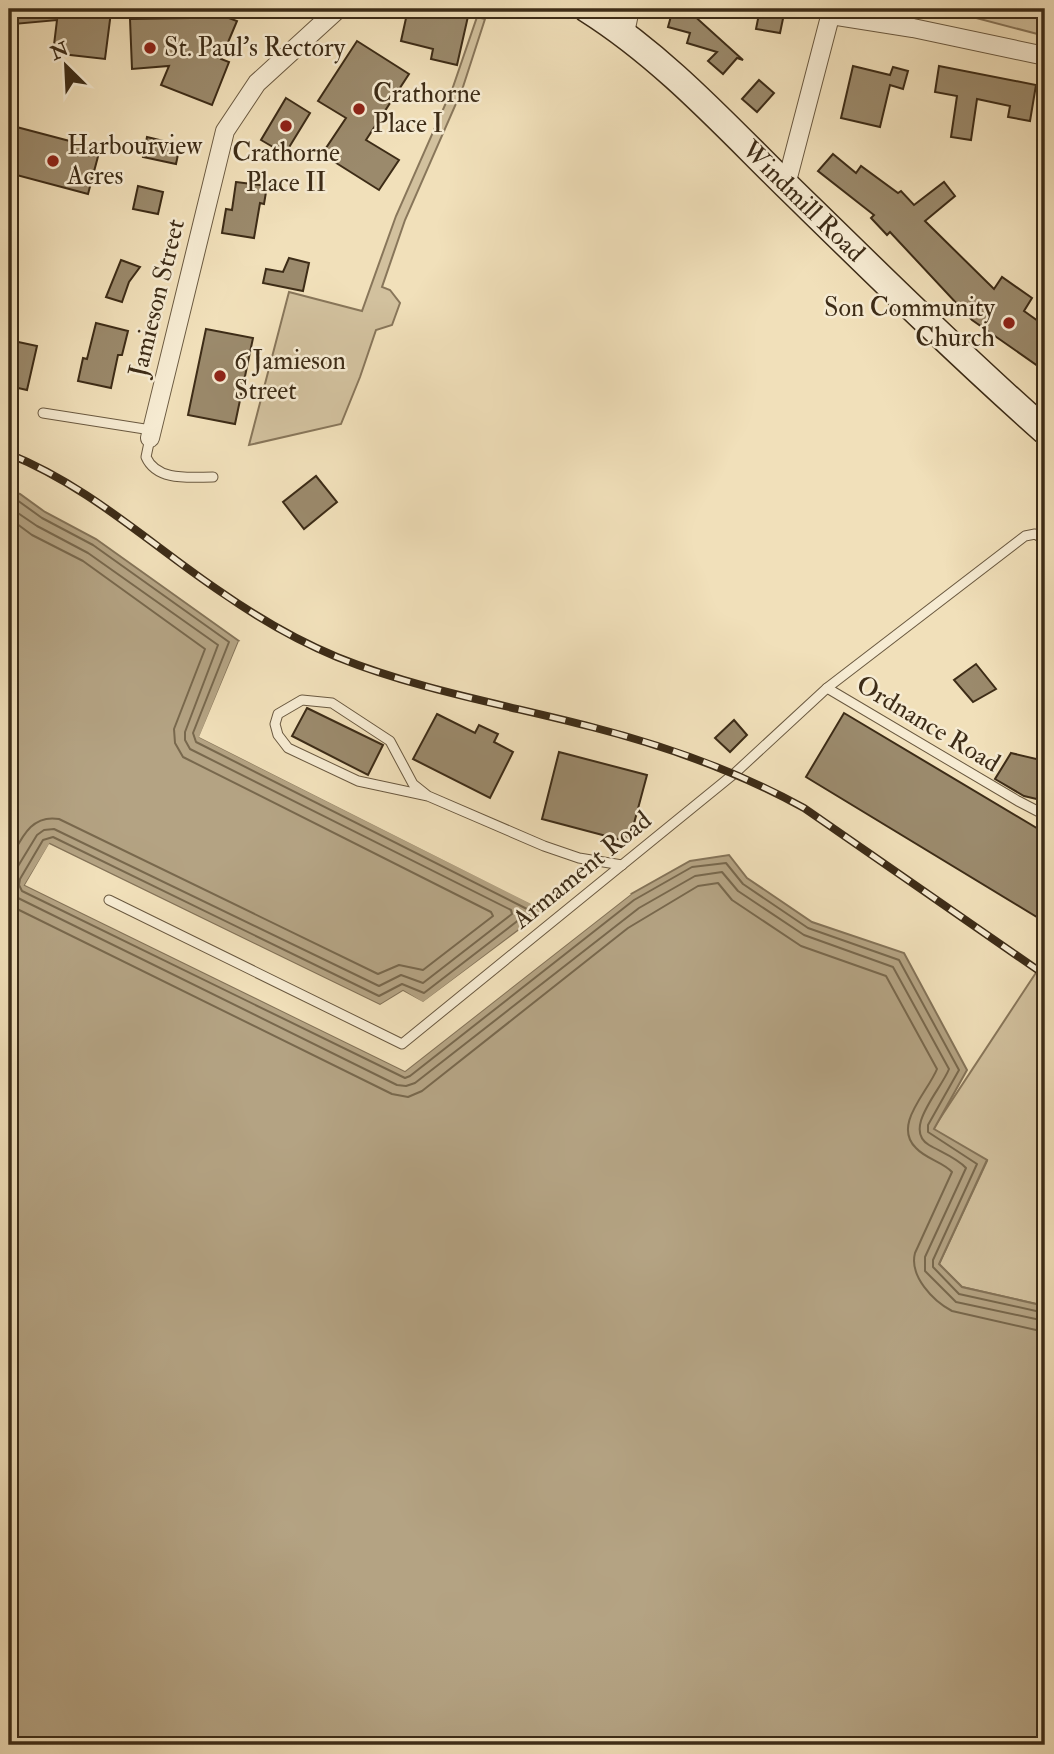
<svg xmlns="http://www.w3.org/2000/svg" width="1054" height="1754" viewBox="0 0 1054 1754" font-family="'IM FELL Double Pica',serif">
<rect width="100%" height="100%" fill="#f1e0ba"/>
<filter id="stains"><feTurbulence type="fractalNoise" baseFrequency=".00286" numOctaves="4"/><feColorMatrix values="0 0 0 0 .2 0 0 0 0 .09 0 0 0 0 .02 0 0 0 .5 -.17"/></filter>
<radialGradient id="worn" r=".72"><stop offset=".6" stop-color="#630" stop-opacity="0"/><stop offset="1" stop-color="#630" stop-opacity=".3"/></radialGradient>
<g fill="#d2c19e" stroke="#88765a" stroke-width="2">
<polygon points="942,9 1045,9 1045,36"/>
<polygon points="477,17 485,19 462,90 405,220 382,287 390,290 400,303 392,325 376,330 360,377 341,424 249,445 289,292 362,311 396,216 453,87"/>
<polygon points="1045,959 1045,1306 962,1287 939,1264 987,1161 933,1129"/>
</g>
<polygon fill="#b4a383" stroke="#847358" stroke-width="2" points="9,491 20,494 45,512 96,539 239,641 200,737 545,910 423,1003 403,991 380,1005 50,844 25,885 405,1071 631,894 690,861 729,855 747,878 812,922 904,953 967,1070 934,1129 987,1160 939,1264 962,1287 1045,1306 1045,1745 9,1745"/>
<polygon fill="#f1e0ba" points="239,641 242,643 204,735 547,907 548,912 425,1006 403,995 380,1008 51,848 30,883 404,1067 610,904 627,892 631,894 405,1071 25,885 49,844 380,1005 403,991 423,1002 545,911 199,737"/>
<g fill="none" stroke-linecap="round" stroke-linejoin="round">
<g stroke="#78684d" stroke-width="2">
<polyline points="9,498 17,500 42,518 93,545 229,642 193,733 196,742 527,909 529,912 424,993 402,984 379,996 53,837 43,840 20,879 19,885 22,891 405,1078 410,1076 634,900 692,867 726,863 743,884 808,928 899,960 959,1070 928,1125 928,1132 977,1164 933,1260 933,1267 959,1294 1045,1313"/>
<path d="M 9,507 L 37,526 L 88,553 L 218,645 L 185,732 L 185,740 L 190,749 L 511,910 L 512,914 L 423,983 L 401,975 L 379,986 L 54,829 L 44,830 L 37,835 L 12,876 L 10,887 L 16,897 L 397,1085 L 406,1086 L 415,1083 L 639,908 L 695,876 L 722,872 L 738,891 L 804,935 L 893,967 L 949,1069 C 941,1090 902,1129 929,1145 C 941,1152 957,1158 966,1168 L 925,1257 L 925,1271 L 956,1302 L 1045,1321"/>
<path d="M 9,518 L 32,535 L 83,561 L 205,649 L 174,729 L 175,743 L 183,757 L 491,912 L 493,916 L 423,970 L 399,965 L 378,974 L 59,819 C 30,814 21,840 9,861"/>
<path d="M 9,905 L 392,1094 L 408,1097 L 422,1091 L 628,928 L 698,886 L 718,883 L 732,900 L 801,946 L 886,976 L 937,1069 C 928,1092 892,1125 916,1148 C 926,1159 943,1162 952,1172 L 915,1253 C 909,1276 933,1301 952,1311 L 1045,1332"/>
</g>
</g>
<g fill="#9b8a6c" stroke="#3d2c17" stroke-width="2">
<polygon points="13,9 87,9 111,12 105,59 53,53 57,20 14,24"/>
<polygon points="194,9 226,9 223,16 237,21 221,59 229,62 212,105 161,85 169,66 132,69 130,19 190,18"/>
<polygon points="408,9 455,9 469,12 457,65 431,59 433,49 401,41"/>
<polygon points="673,9 692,9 691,13 743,60 737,58 723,74 708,61 717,52 687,43 690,33 668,27"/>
<polygon points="760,9 785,9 780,33 756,29"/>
<polygon points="357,41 409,74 366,140 399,160 379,190 322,154 346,118 318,101"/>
<polygon points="853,66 890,75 893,67 908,71 903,89 890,85 880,127 841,118"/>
<polygon points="939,66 1036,85 1030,121 1008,117 1010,106 977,99 971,140 951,137 957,96 935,92"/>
<polygon points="759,80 774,93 757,112 742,99"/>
<polygon points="286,98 310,113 285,154 261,140"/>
<polygon points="9,125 100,149 88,194 9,173"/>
<polygon points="147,137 180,145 176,164 143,157"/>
<polygon points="833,154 856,173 861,166 898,193 901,191 914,205 944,182 955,196 925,221 994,289 1002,277 1032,298 1024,311 1045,326 1045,371 972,320 890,232 887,235 871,218 874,215 818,171"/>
<polygon points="236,182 267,186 264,204 260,203 254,238 222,233 226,209 232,210"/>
<polygon points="138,186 163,192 158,214 133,209"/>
<polygon points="289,258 309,263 303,291 263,283 266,269 283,272"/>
<polygon points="121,260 140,267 129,282 122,302 106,297"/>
<polygon points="96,323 128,331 122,355 118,355 111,388 78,381 83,358 87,359"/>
<polygon points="206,329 253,338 235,424 188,415"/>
<polygon points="9,340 37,346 27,390 9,386"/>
<polygon points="316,476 337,502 304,529 283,502"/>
<polygon points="976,664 996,689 973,702 954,680"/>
<polygon points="307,708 383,745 368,775 292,736"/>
<polygon points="844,713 1045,833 1045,922 806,777"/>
<polygon points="437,714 475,733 479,725 498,734 494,742 513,752 490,798 413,759"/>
<polygon points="734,720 747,735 730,752 715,738"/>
<polygon points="559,752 647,775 629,842 542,819"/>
<polygon points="1011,753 1045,761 1045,801 1024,796 995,779"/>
</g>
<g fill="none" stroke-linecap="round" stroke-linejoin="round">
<g stroke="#6a5940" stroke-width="11">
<g id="service">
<polyline points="43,413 151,430"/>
<path d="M 150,438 L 146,457 C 157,482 191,477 213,477"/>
<polyline points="827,688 1018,801 1045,815"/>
<polyline points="428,796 413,784 390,741 332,703 302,700 278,714 275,724 278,735 288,748 358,781 428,796 544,846 579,858 622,865"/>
<polyline points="109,900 402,1044 735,773 827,688 1025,536 1035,534 1045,540"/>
</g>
</g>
<g stroke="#6a5940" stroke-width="20">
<g id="minor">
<polyline points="831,15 913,28 1045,56"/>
<polyline points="625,33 630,9"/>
<polyline points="786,185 832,9"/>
<polyline points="150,438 225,131 257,83 338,9"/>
</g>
</g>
<g stroke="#3d2c17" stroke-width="29">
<g id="secondary">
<path id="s1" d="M 587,9 C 663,57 723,123 786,185 C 871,268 956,352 1045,431"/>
</g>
</g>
<use href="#service" stroke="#f6ebd2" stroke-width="9"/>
<use href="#minor" stroke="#f6ebd2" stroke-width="18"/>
<use href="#secondary" stroke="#f6ebd2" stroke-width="26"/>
<g stroke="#3d2c17" stroke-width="8">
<path id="rail" d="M 9,454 C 89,486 151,545 221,592 C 257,617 296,640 337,657 C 419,690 507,705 592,727 C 666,746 737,771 804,808 L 1045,975"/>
</g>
<use href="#rail" stroke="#f6ebd2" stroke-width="5" stroke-dasharray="16" stroke-linecap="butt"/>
</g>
<g fill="#8f2418" stroke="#f6ebd2" stroke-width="2.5">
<circle cx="150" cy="48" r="7"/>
<circle cx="359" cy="109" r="7"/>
<circle cx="286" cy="126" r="7"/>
<circle cx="53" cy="161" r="7"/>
<circle cx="1009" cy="323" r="7"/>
<circle cx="220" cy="376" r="7"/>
</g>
<g text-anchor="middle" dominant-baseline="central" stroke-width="5" stroke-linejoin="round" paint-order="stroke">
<g font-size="26" fill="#3d2c17" stroke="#f6ebd2" text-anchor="start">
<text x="164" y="48">St. Paul’s Rectory</text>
<text x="373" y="94">Crathorne<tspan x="373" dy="30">Place I</tspan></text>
<text x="67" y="146">Harbourview<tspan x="67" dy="30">Acres</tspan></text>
<text x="286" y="153" text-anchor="middle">Crathorne<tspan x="286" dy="30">Place II</tspan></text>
<text x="995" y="308" text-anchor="end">Son Community<tspan x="995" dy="30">Church</tspan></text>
<text x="234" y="361">6 Jamieson<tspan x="234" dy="30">Street</tspan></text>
</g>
<g font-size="26" fill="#3d2c17" stroke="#f6ebd2">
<text stroke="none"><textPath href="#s1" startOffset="290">Windmill Road</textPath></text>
<text transform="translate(157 298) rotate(-76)">Jamieson Street</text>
<text transform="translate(928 724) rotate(31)">Ordnance Road</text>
<text transform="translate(582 870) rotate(-39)">Armament Road</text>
</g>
</g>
<rect width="1054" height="1754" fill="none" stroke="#f1e0ba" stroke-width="35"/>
<rect x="10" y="10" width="1033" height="1733" fill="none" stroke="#3d2c17" stroke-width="3.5"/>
<rect x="18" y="18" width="1019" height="1719" fill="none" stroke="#3d2c17" stroke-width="2"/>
<g transform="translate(66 66) rotate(336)" stroke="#f6ebd2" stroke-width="5" paint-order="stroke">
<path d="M0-5L12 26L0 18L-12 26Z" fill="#3d2c17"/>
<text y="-10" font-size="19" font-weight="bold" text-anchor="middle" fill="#3d2c17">N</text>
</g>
<rect width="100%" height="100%" filter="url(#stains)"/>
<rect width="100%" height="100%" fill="url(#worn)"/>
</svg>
